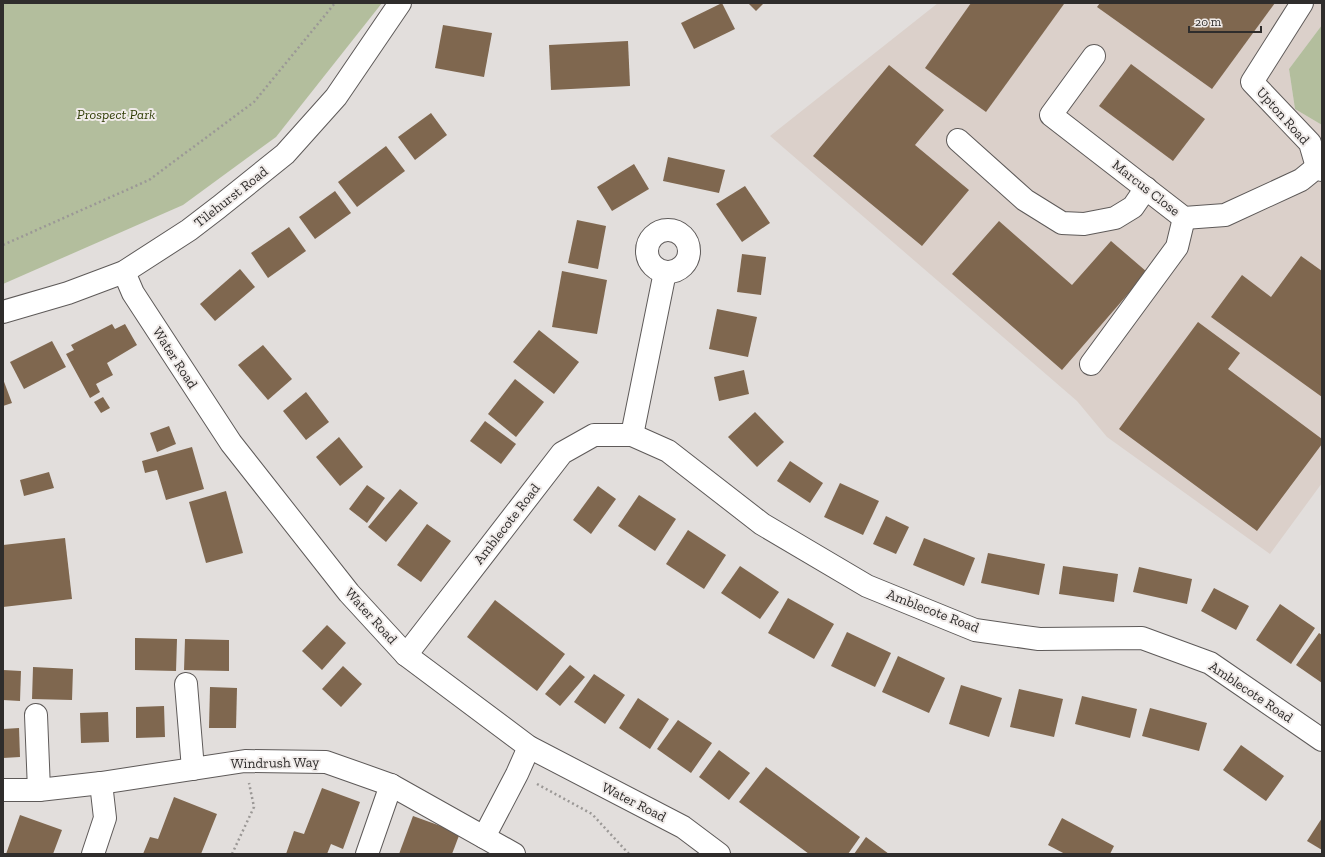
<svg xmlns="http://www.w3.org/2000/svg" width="1325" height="857" viewBox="0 0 1325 857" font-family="'Zilla Slab',serif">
<rect width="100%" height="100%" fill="#e2dedc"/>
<polygon fill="#dbd0ca" points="938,3 1322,3 1322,25 1289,69 1295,109 1322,125 1322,483 1270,554 1107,437 1077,401 770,136"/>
<g fill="#b3be9d">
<polygon points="3,3 382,3 276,137 183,205 3,284"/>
<polygon points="1322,25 1322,125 1295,109 1289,69"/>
</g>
<g fill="#7f674f">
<polygon points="722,3 735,29 694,49 681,23"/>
<polygon points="748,3 764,3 756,11"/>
<polygon points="971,3 1064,4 986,112 925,68"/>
<polygon points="1100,3 1275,3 1212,89 1097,7"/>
<polygon points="443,25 492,33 484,77 435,68"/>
<polygon points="628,41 630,86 551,90 549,45"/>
<polygon points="1131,64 1205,119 1173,161 1099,106"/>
<polygon points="889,65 944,110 915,145 969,190 922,246 813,156"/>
<polygon points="431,113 447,135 415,160 398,137"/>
<polygon points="386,146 405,171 357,207 338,182"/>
<polygon points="668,157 725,170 719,193 663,181"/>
<polygon points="634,164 649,189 612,211 597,187"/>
<polygon points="745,186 770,223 742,242 716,204"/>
<polygon points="335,191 351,213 315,239 299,217"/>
<polygon points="577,220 606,226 598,269 568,263"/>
<polygon points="999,221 1072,285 1111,241 1147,272 1062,370 952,274"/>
<polygon points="289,227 306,251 268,278 251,253"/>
<polygon points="742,254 766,257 761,295 737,292"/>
<polygon points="1301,256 1322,271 1322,397 1211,317 1242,275 1271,297"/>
<polygon points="240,269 255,287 215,321 200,304"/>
<polygon points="562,271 607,280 597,334 552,327"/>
<polygon points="717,309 757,317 748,357 709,349"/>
<polygon points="1198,322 1240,353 1228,369 1322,439 1322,444 1257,531 1119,429"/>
<polygon points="112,324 115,329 125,324 137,345 107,363 113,375 96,384 100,392 90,398 66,354 74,350 71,345"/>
<polygon points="539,330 579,362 554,394 513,362"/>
<polygon points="52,341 66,367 24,389 10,362"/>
<polygon points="263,345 292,379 268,400 238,365"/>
<polygon points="744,370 749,394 719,401 714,377"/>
<polygon points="3,379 12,403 3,406"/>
<polygon points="515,379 544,402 516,437 488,414"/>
<polygon points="306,392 329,422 306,440 283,411"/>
<polygon points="103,397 110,408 101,413 94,402"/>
<polygon points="755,412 784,442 757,467 728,437"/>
<polygon points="485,421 516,444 501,464 470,441"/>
<polygon points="169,426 176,444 157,452 150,433"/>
<polygon points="339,437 363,467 340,486 316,457"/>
<polygon points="192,447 204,489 166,500 157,470 145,473 142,461"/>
<polygon points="790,461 823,483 810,503 777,481"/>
<polygon points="49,472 54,488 24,496 20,480"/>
<polygon points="840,483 879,501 863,535 824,517"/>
<polygon points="367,485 385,498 367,523 349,509"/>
<polygon points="598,486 616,499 591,534 573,520"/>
<polygon points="400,489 418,503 386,542 368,527"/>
<polygon points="226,491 243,553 206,563 189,502"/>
<polygon points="639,495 676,519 655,551 618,526"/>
<polygon points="886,516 909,527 896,554 873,544"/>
<polygon points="427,524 451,541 421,582 397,565"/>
<polygon points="688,530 726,555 704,589 666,564"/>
<polygon points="65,538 72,599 3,607 3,545"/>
<polygon points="924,538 975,558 964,586 913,565"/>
<polygon points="988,553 1045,564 1039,595 981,583"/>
<polygon points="740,566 779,592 760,619 721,593"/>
<polygon points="1063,566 1118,574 1114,602 1059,594"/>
<polygon points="1139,567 1192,579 1187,604 1133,592"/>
<polygon points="1214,588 1249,606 1236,630 1201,611"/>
<polygon points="788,598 834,624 814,659 768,633"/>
<polygon points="495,600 565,654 537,691 467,637"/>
<polygon points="1280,604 1315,628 1291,664 1256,640"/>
<polygon points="327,625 346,643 322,670 302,651"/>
<polygon points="847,632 891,653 875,687 831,666"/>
<polygon points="1319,633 1322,635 1322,683 1296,665"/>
<polygon points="135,638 177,639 176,671 135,670"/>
<polygon points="185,639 229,640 229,671 184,670"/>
<polygon points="898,656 945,678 929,713 882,692"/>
<polygon points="570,665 585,677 560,706 545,694"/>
<polygon points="343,666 362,684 341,707 322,689"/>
<polygon points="33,667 73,669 72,700 32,699"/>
<polygon points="3,670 21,671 20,701 3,700"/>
<polygon points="594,674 625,695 605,724 574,702"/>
<polygon points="961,685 1002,698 989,737 949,724"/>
<polygon points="210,687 237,688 236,728 209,728"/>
<polygon points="1019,689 1063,699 1054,737 1010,727"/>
<polygon points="1082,696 1137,709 1130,738 1075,724"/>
<polygon points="638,698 669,719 650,749 619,728"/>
<polygon points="164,706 165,737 136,738 136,707"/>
<polygon points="1150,708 1207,723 1199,751 1142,736"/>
<polygon points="108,712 109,742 81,743 80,713"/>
<polygon points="678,720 712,743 691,773 657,749"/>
<polygon points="19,728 20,757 3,758 3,729"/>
<polygon points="1241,745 1284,776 1266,801 1223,770"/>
<polygon points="719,750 750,773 729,800 699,777"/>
<polygon points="766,767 860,837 848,854 809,854 739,802"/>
<polygon points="322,788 360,802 343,849 331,844 327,854 286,854 294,831 304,834"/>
<polygon points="174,797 217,814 201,854 193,853 193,854 143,854 150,837 158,839"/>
<polygon points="20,815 62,830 53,854 6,854"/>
<polygon points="413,816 460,833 452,854 399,854"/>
<polygon points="1062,818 1114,846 1110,854 1065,854 1048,845"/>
<polygon points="1322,818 1322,850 1307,841"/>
<polygon points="866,837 889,854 854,854"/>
</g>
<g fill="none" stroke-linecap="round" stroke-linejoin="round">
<g stroke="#5e5a59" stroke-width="24">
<g id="minor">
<polyline points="1302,3 1252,82 1310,143 1317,167 1322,170"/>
<polyline points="1094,56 1051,115 1184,218 1225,215 1301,180 1317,167"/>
<polyline points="958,140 1025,200 1062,223 1084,224 1115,218 1133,207 1146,188"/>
<circle cx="668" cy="251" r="21"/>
<polyline points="124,272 133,293 231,443 349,593 406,655 529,747 683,827 719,854"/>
<polyline points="3,312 68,293 124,272 189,230 219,207 285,154 336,97 400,3"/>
<polyline points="1091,364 1177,247 1184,218"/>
<polyline points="632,435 665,272"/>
<polyline points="406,655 562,453 594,435 632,435 668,451 762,524 867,586 975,630 1039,639 1142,638 1210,663 1322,740"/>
<polyline points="186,684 193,769"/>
<polyline points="36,715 39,790"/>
<polyline points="3,790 39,790 101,783 245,761 326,762 391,785 514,854"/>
<polyline points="484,837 517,774 529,747"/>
<polyline points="93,854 105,818 101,783"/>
<polyline points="367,854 391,785"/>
</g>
</g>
<g stroke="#9b9896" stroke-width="2.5" stroke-dasharray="2 3" stroke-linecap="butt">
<polyline points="3,245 149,180 254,102 335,3"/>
<polyline points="537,784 592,814 629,854"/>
<polyline points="232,854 254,807 249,783"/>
</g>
<use href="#minor" stroke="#fff" stroke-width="22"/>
</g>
<g text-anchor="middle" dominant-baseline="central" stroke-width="4" stroke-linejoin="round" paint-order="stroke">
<g font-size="14" font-style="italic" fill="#303d06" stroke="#f0ebe9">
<text x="116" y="114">Prospect Park</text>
</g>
<g font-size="14" fill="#2f2d2c" stroke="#f0ebe9">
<text transform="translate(1283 116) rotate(48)">Upton Road</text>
<text transform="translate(1146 188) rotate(38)">Marcus Close</text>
<text transform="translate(231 197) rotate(-38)">Tilehurst Road</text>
<text transform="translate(175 358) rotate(57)">Water Road</text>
<text transform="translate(507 524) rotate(-52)">Amblecote Road</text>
<text transform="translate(933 611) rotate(21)">Amblecote Road</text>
<text transform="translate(371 616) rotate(48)">Water Road</text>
<text transform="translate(1251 692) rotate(34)">Amblecote Road</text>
<text transform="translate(275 763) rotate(-1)">Windrush Way</text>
<text transform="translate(634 802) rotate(27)">Water Road</text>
</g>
</g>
<rect width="1325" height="857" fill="none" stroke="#2f2d2c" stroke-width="8"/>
<path d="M1189 26v6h72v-6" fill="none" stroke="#2f2d2c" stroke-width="2"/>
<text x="1195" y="26" font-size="12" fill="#2f2d2c" stroke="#f0ebe9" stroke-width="3" paint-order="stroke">20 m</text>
</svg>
